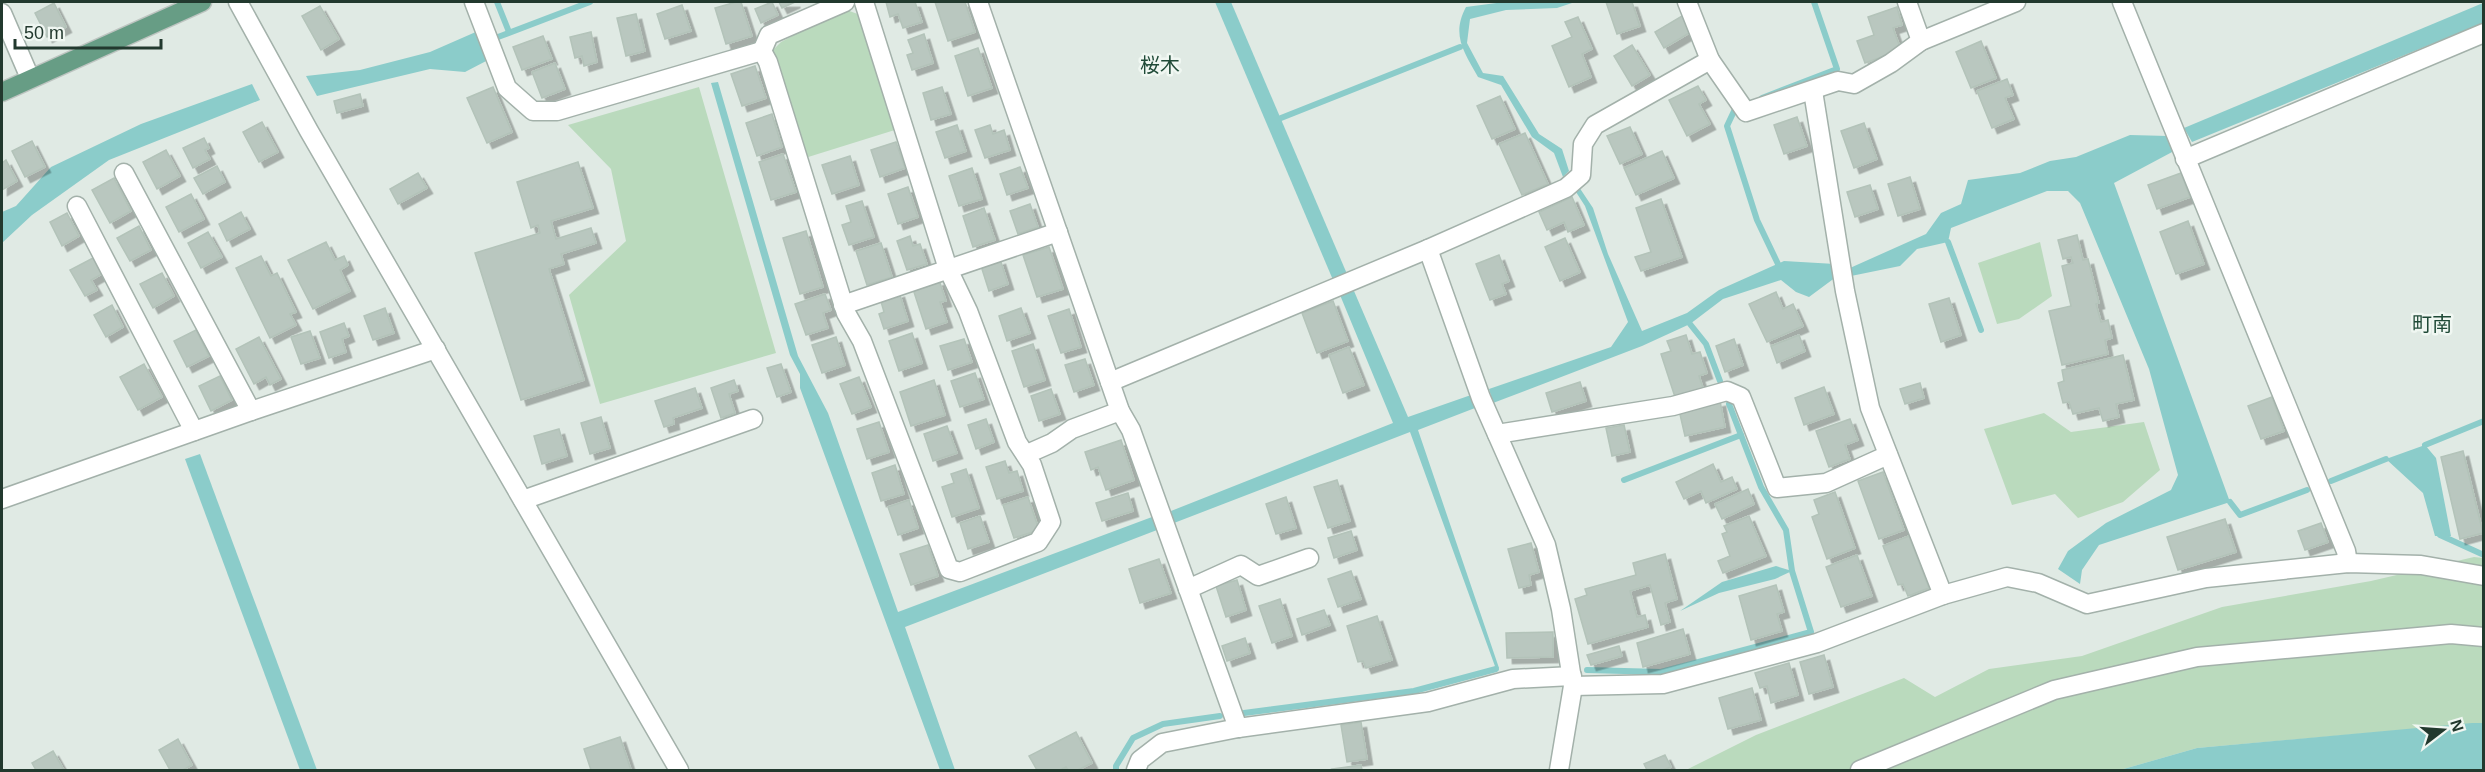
<svg xmlns="http://www.w3.org/2000/svg" width="2485" height="772" viewBox="0 0 2485 772" font-family="Helvetica,'Noto Sans JP',sans-serif">
<defs>
<filter id="shadow"><feDropShadow dx="5.5" dy="5.5" stdDeviation="0" flood-color="#0004"/></filter>
</defs>
<rect width="100%" height="100%" fill="#e0eae4"/>
<g fill="#badabd">
<polygon points="844,9 863,16 898,129 805,158 772,51 781,42"/>
<polygon points="699,87 776,353 600,404 569,295 626,241 611,169 568,125"/>
<polygon points="2040,242 2052,296 2019,319 1997,324 1978,263"/>
<polygon points="2044,413 2071,432 2144,422 2160,470 2123,502 2078,518 2055,494 2012,505 1984,429"/>
<polygon points="2474,557 2483,558 2483,723 2197,748 2120,770 1686,770 1756,735 1904,678 1935,697 1989,669 2082,656 2222,607 2371,581"/>
</g>
<g fill="#8bccca">
<polygon points="1215,2 1231,2 1347,274 1333,280"/>
<path d="M 1504,2 L 1575,2 L 1557,8 L 1506,10 L 1470,19 L 1467,43 L 1483,73 L 1503,76 L 1539,134 L 1562,149 L 1569,171 L 1563,177 L 1554,153 L 1532,137 L 1501,85 L 1478,77 C 1464,52 1451,35 1466,7 Z"/>
<polygon points="2483,3 2483,23 2192,142 2184,128"/>
<polygon points="478,31 490,59 465,72 430,69 317,96 306,76 360,70 430,52"/>
<polygon points="718,82 798,356 828,413 898,612 1152,517 1157,530 905,627 955,770 940,770 800,388 800,374 790,355 711,83"/>
<polygon points="252,84 260,100 109,160 32,215 2,243 2,212 16,206 51,167 141,124"/>
<polygon points="2130,135 2168,136 2174,151 2114,183 2230,502 2099,545 2082,570 2080,584 2058,569 2068,551 2106,523 2171,490 2178,475 2149,369 2080,203 2068,191 2047,191 1951,228 1948,242 1917,249 1900,266 1851,276 1850,268 1926,234 1941,213 1961,204 1968,180 2020,173 2050,161 2076,157"/>
<polygon points="1579,187 1593,208 1608,254 1642,331 1687,313 1719,290 1784,261 1835,264 1836,277 1809,297 1796,292 1781,280 1723,299 1690,324 1642,346 1493,403 1489,389 1611,347 1628,322 1585,206 1576,192"/>
<polygon points="1354,291 1408,417 1471,395 1475,408 1418,430 1499,668 1496,669 1410,432 1174,523 1171,511 1393,423 1340,295"/>
<polygon points="2425,445 2436,458 2451,536 2435,536 2423,493 2386,459"/>
<polygon points="200,454 317,770 300,770 185,459"/>
<polygon points="1776,566 1792,571 1775,579 1719,593 1680,611 1722,582"/>
<polygon points="2472,723 2483,723 2483,770 2120,770 2197,748"/>
</g>
<g fill="none" stroke-linecap="round" stroke-linejoin="round">
<g stroke="#8bccca" stroke-width="6">
<polyline points="497,2 509,32"/>
<polyline points="498,37 590,2"/>
<polyline points="1762,98 1837,69 1814,2"/>
<polyline points="1735,109 1727,126 1757,220 1778,264"/>
<polyline points="1281,118 1460,47"/>
<polyline points="1948,242 1981,330"/>
<polyline points="1690,324 1706,344 1720,381"/>
<polyline points="2425,445 2484,421"/>
<polyline points="1624,480 1741,435"/>
<polyline points="2331,481 2386,459"/>
<polyline points="2230,502 2240,515 2307,490"/>
<polyline points="2440,535 2484,555"/>
<polyline points="1587,670 1661,672 1811,632 1792,571 1786,530 1761,487 1729,404"/>
<polyline points="1244,713 1414,691 1496,669"/>
<polyline points="1116,770 1116,766 1133,738 1163,724 1220,716"/>
</g>
</g>
<g fill="#b9c7bf" stroke="#b3c3b9" stroke-width="1.5" filter="url(#shadow)">
<polygon points="736,2 741,2 752,36 726,44 715,8"/>
<polygon points="772,2 778,15 761,23 755,9"/>
<polygon points="779,2 795,2 782,8"/>
<polygon points="886,2 915,2 922,22 903,28 898,14 890,17"/>
<polygon points="935,2 965,2 975,32 948,41"/>
<polygon points="1606,2 1632,2 1640,26 1617,34"/>
<polygon points="54,3 66,27 47,37 35,13"/>
<polygon points="682,5 691,31 665,39 657,14"/>
<polygon points="320,6 339,39 321,50 302,16"/>
<polygon points="1897,7 1902,25 1893,28 1901,50 1865,63 1857,41 1874,35 1868,17"/>
<polygon points="636,14 645,51 626,56 617,18"/>
<polygon points="1682,16 1691,32 1664,48 1655,32"/>
<polygon points="1578,17 1592,49 1582,54 1591,77 1569,87 1552,46 1572,37 1565,22"/>
<polygon points="591,32 597,62 584,66 582,56 575,58 570,37"/>
<polygon points="924,34 933,63 912,70 907,55 913,53 908,40"/>
<polygon points="543,36 552,59 522,70 513,47"/>
<polygon points="1981,41 1996,78 1971,88 1956,52"/>
<polygon points="1632,45 1650,75 1632,86 1614,56"/>
<polygon points="978,48 992,88 968,96 955,56"/>
<polygon points="555,63 565,89 542,98 532,72"/>
<polygon points="755,66 766,98 742,106 731,74"/>
<polygon points="2007,79 2013,95 2005,98 2014,119 1992,128 1977,91"/>
<polygon points="1698,86 1706,100 1699,104 1710,124 1687,136 1669,100"/>
<polygon points="493,87 512,132 487,143 467,98"/>
<polygon points="942,87 951,114 931,120 923,93"/>
<polygon points="360,94 363,106 337,113 334,101"/>
<polygon points="1500,96 1515,129 1492,139 1477,106"/>
<polygon points="772,114 782,147 757,156 746,123"/>
<polygon points="1797,117 1807,146 1784,154 1774,125"/>
<polygon points="262,122 278,152 259,162 243,132"/>
<polygon points="1864,123 1877,159 1854,168 1841,131"/>
<polygon points="957,125 966,151 945,158 936,132"/>
<polygon points="990,125 993,134 1004,130 1010,150 985,158 975,130"/>
<polygon points="1630,127 1642,154 1620,164 1607,136"/>
<polygon points="1525,133 1548,184 1522,195 1499,144"/>
<polygon points="204,138 209,148 205,150 210,159 193,168 183,148"/>
<polygon points="32,141 45,167 25,177 12,151"/>
<polygon points="896,142 905,168 880,177 871,150"/>
<polygon points="166,150 180,176 157,189 143,162"/>
<polygon points="1662,151 1674,178 1636,195 1624,168"/>
<polygon points="783,154 796,192 771,200 759,162"/>
<polygon points="850,156 859,185 832,194 822,165"/>
<polygon points="6,160 17,181 2,190 2,163"/>
<polygon points="578,162 593,208 551,221 556,239 591,228 596,243 561,254 564,264 549,269 584,380 521,400 475,253 540,233 538,225 531,228 517,182"/>
<polygon points="217,166 225,182 203,194 194,178"/>
<polygon points="1020,167 1028,188 1007,195 1000,174"/>
<polygon points="972,168 982,199 959,206 949,176"/>
<polygon points="418,173 427,188 398,204 390,189"/>
<polygon points="2181,173 2190,197 2157,209 2148,185"/>
<polygon points="1910,177 1920,209 1898,216 1888,184"/>
<polygon points="114,178 131,211 110,223 92,190"/>
<polygon points="1870,185 1878,209 1855,217 1847,192"/>
<polygon points="908,187 918,217 898,224 888,194"/>
<polygon points="191,194 204,219 179,232 166,207"/>
<polygon points="1572,197 1584,225 1568,232 1564,222 1547,230 1539,212"/>
<polygon points="1661,199 1682,257 1641,271 1635,257 1651,252 1636,208"/>
<polygon points="862,201 874,237 849,245 842,225 851,222 846,206"/>
<polygon points="1030,204 1038,227 1018,234 1010,211"/>
<polygon points="984,208 995,240 973,247 963,216"/>
<polygon points="241,212 250,229 227,241 219,224"/>
<polygon points="67,213 79,236 62,246 50,222"/>
<polygon points="2188,221 2204,264 2176,274 2160,232"/>
<polygon points="139,226 151,250 130,261 117,238"/>
<polygon points="806,231 823,287 800,294 783,238"/>
<polygon points="208,232 222,257 201,268 188,243"/>
<polygon points="2077,235 2083,260 2088,259 2099,303 2096,304 2101,322 2108,320 2112,338 2105,340 2108,354 2062,365 2049,311 2071,306 2062,266 2073,263 2071,257 2063,259 2058,240"/>
<polygon points="910,236 913,246 920,244 927,264 907,270 897,241"/>
<polygon points="1565,238 1580,272 1560,281 1545,247"/>
<polygon points="326,242 335,260 344,256 348,265 340,270 350,291 313,309 288,260"/>
<polygon points="881,243 892,277 867,285 856,251"/>
<polygon points="1049,247 1063,289 1037,297 1023,255"/>
<polygon points="1499,255 1509,281 1502,284 1506,294 1490,300 1476,264"/>
<polygon points="261,256 271,276 277,273 296,312 290,314 296,325 270,338 236,268"/>
<polygon points="93,258 102,274 91,280 97,290 85,296 70,270"/>
<polygon points="1000,259 1008,284 989,291 981,266"/>
<polygon points="162,273 174,296 153,308 140,284"/>
<polygon points="939,280 946,301 940,302 947,322 926,329 913,289"/>
<polygon points="899,292 908,321 884,329 879,314 884,312 880,298"/>
<polygon points="1776,292 1783,309 1793,304 1803,326 1767,342 1749,304"/>
<polygon points="825,294 831,310 823,313 828,328 806,335 795,304"/>
<polygon points="1949,298 1961,335 1941,342 1929,304"/>
<polygon points="1333,301 1348,341 1317,353 1302,313"/>
<polygon points="112,305 123,327 106,337 94,315"/>
<polygon points="385,308 394,333 373,340 364,316"/>
<polygon points="1021,308 1030,333 1007,341 999,316"/>
<polygon points="1069,309 1081,347 1061,353 1048,316"/>
<polygon points="344,323 349,336 342,339 346,352 329,358 320,332"/>
<polygon points="196,330 209,356 187,367 174,341"/>
<polygon points="310,331 320,358 301,364 291,337"/>
<polygon points="912,333 922,363 899,371 889,341"/>
<polygon points="1686,335 1692,354 1700,352 1707,373 1699,376 1703,388 1675,397 1661,354 1671,351 1667,341"/>
<polygon points="1799,335 1805,351 1777,363 1771,346"/>
<polygon points="259,337 281,379 270,385 266,377 254,384 236,349"/>
<polygon points="836,337 845,365 822,373 812,345"/>
<polygon points="964,339 972,362 948,370 940,346"/>
<polygon points="1734,339 1743,365 1725,372 1716,346"/>
<polygon points="1033,344 1045,380 1024,387 1012,351"/>
<polygon points="1349,347 1364,385 1343,393 1329,355"/>
<polygon points="2123,355 2134,400 2116,404 2119,417 2103,421 2099,408 2073,414 2069,402 2063,403 2058,383 2064,381 2062,370"/>
<polygon points="1085,359 1094,385 1074,392 1065,365"/>
<polygon points="144,364 162,397 138,410 120,377"/>
<polygon points="781,364 791,392 777,397 767,368"/>
<polygon points="975,373 984,399 960,407 951,381"/>
<polygon points="220,376 232,400 211,411 199,386"/>
<polygon points="859,377 871,407 852,414 840,384"/>
<polygon points="734,380 738,391 729,394 735,413 721,418 711,388"/>
<polygon points="934,380 945,415 911,426 900,392"/>
<polygon points="1580,382 1586,401 1552,412 1546,393"/>
<polygon points="1920,383 1924,398 1905,404 1900,389"/>
<polygon points="1824,387 1834,414 1804,425 1795,398"/>
<polygon points="695,388 702,408 673,418 674,424 664,427 655,401"/>
<polygon points="1051,389 1060,414 1039,421 1031,396"/>
<polygon points="2272,397 2284,431 2261,439 2248,406"/>
<polygon points="1720,401 1725,427 1685,436 1679,410"/>
<polygon points="601,417 610,448 590,454 581,423"/>
<polygon points="986,419 994,442 976,449 968,425"/>
<polygon points="1850,419 1858,440 1845,445 1850,459 1829,467 1816,431"/>
<polygon points="879,422 889,452 867,459 857,429"/>
<polygon points="1624,425 1630,452 1612,456 1606,428"/>
<polygon points="947,426 957,453 933,461 924,434"/>
<polygon points="559,429 567,456 542,464 534,436"/>
<polygon points="1121,440 1134,480 1106,490 1098,467 1091,470 1085,452"/>
<polygon points="2463,451 2483,533 2460,539 2441,457"/>
<polygon points="1005,461 1009,473 1017,471 1023,491 997,499 986,467"/>
<polygon points="1713,464 1721,482 1732,477 1737,489 1706,503 1701,491 1684,499 1676,482"/>
<polygon points="895,465 904,494 881,501 872,473"/>
<polygon points="966,469 979,508 952,517 942,487 954,483 951,474"/>
<polygon points="1883,472 1904,530 1879,539 1858,481"/>
<polygon points="1337,480 1350,521 1328,528 1314,487"/>
<polygon points="1748,489 1754,504 1722,519 1715,504"/>
<polygon points="1835,492 1855,548 1827,559 1812,517 1819,514 1814,500"/>
<polygon points="1128,493 1133,511 1102,521 1096,503"/>
<polygon points="1028,497 1039,530 1014,538 1003,505"/>
<polygon points="1286,497 1296,528 1276,534 1266,504"/>
<polygon points="909,500 918,528 898,535 888,507"/>
<polygon points="980,516 989,542 968,549 960,523"/>
<polygon points="1749,516 1766,556 1723,573 1718,561 1730,556 1722,534 1727,532 1724,526"/>
<polygon points="2225,519 2236,552 2178,570 2167,537"/>
<polygon points="2321,523 2328,542 2305,550 2298,531"/>
<polygon points="1351,531 1357,550 1334,558 1328,538"/>
<polygon points="1909,536 1929,588 1908,596 1903,584 1898,585 1883,546"/>
<polygon points="1531,543 1539,572 1529,575 1531,585 1519,588 1508,549"/>
<polygon points="928,545 938,576 911,585 900,554"/>
<polygon points="1665,554 1677,599 1665,603 1670,622 1661,625 1650,585 1630,591 1637,617 1645,615 1648,627 1588,644 1575,599 1587,595 1585,589 1636,575 1633,563"/>
<polygon points="1857,555 1872,596 1841,607 1826,567"/>
<polygon points="1159,559 1171,593 1140,603 1129,569"/>
<polygon points="1351,571 1361,599 1338,607 1328,579"/>
<polygon points="1237,580 1246,610 1226,617 1216,586"/>
<polygon points="1776,585 1784,612 1777,614 1782,631 1751,640 1739,596"/>
<polygon points="1280,599 1292,636 1272,643 1259,606"/>
<polygon points="1324,610 1330,625 1302,635 1297,619"/>
<polygon points="1377,616 1392,660 1366,668 1363,661 1358,662 1347,626"/>
<polygon points="1683,629 1690,654 1643,667 1637,643"/>
<polygon points="1553,632 1553,657 1507,658 1506,633"/>
<polygon points="1245,638 1250,653 1227,661 1222,646"/>
<polygon points="1619,646 1622,656 1591,665 1587,655"/>
<polygon points="1824,655 1833,687 1809,694 1800,662"/>
<polygon points="1789,663 1798,695 1771,703 1767,686 1760,688 1755,673"/>
<polygon points="1752,688 1761,720 1728,729 1719,698"/>
<polygon points="1361,722 1367,759 1347,762 1341,725"/>
<polygon points="1076,732 1092,763 1078,770 1068,770 1066,767 1060,770 1037,770 1029,756"/>
<polygon points="620,737 631,770 591,770 584,749"/>
<polygon points="178,739 192,765 183,770 170,770 159,750"/>
<polygon points="53,751 64,770 36,770 32,763"/>
<polygon points="1665,755 1671,767 1663,770 1647,770 1644,764"/>
<polygon points="1361,765 1362,770 1333,770 1332,769"/>
</g>
<g fill="none" stroke-linecap="round" stroke-linejoin="round">
<g stroke="#a3b1aa" stroke-width="21">
<g id="minor">
<polyline points="474,2 507,88 533,111 557,111 762,51 768,62 846,313 862,341 949,569 960,572 1038,542 1051,522 1032,465 1017,442 968,311 948,269 864,2"/>
<polyline points="978,2 1120,411 1131,430 1238,728"/>
<polyline points="1687,2 1710,60 1746,112 1838,81 1854,84 1891,63 1921,41 2016,2"/>
<polyline points="1907,2 1921,41"/>
<polyline points="2122,2 2346,551 2348,563"/>
<polyline points="2,13 30,78"/>
<polyline points="762,51 769,35 845,2"/>
<polyline points="1813,91 1845,291 1870,408 1943,595"/>
<polyline points="2185,159 2484,33"/>
<polyline points="124,173 251,411"/>
<polyline points="77,206 194,431"/>
<polyline points="1428,249 1481,398 1546,545 1561,609 1573,686 1663,684 1817,643 1943,595 2007,577 2038,583 2087,604 2206,578 2348,563 2421,565 2484,576"/>
<polyline points="843,305 1058,232"/>
<polyline points="1110,382 1428,249 1566,188 1581,175 1583,144 1595,125 1710,60"/>
<polyline points="1497,434 1673,406 1727,391 1741,397 1777,488 1826,483 1888,455"/>
<polyline points="1027,454 1052,443 1072,429 1120,411"/>
<polyline points="2,499 251,411 436,349"/>
<polyline points="523,500 753,419"/>
<polyline points="1188,589 1241,565 1258,576 1309,558"/>
<polyline points="1136,770 1140,760 1162,743 1238,728 1428,702 1513,679 1572,676"/>
<polyline points="1559,770 1573,686"/>
<polyline points="1860,770 2054,690 2197,657 2451,634 2484,637"/>
</g>
</g>
<g stroke="#a3b1aa" stroke-width="21">
<polyline id="tertiary" points="238,2 309,131 679,770"/>
</g>
<g stroke="#bdc4c0" stroke-width="21">
<polyline id="primary" points="2,92 202,2"/>
</g>
<use href="#minor" stroke="#fff" stroke-width="18"/>
<use href="#tertiary" stroke="#fff" stroke-width="18"/>
<use href="#primary" stroke="#679d85" stroke-width="18"/>
</g>
<g text-anchor="middle" dominant-baseline="central" stroke-width="5" stroke-linejoin="round" paint-order="stroke">
<g font-size="20" fill="#1f4a37" stroke="#f0f7f2">
<text x="1160" y="65">桜木</text>
<text x="2432" y="324">町南</text>
</g>
</g>
<rect width="2485" height="772" fill="none" stroke="#22392e" stroke-width="6"/>
<g transform="translate(2443 730) rotate(73)" stroke="#f0f7f2" stroke-width="4.5" paint-order="stroke">
<path d="M0-4.5L10 22L0 15L-10 22Z" fill="#22392e"/>
<text y="-9" font-size="16" font-weight="bold" text-anchor="middle" fill="#22392e">N</text>
</g>
<path d="M15 39v9h146v-9" fill="none" stroke="#22392e" stroke-width="3"/>
<text x="24" y="39" font-size="18" fill="#22392e" stroke="#f0f7f2" stroke-width="4.5" paint-order="stroke">50 m</text>
</svg>
